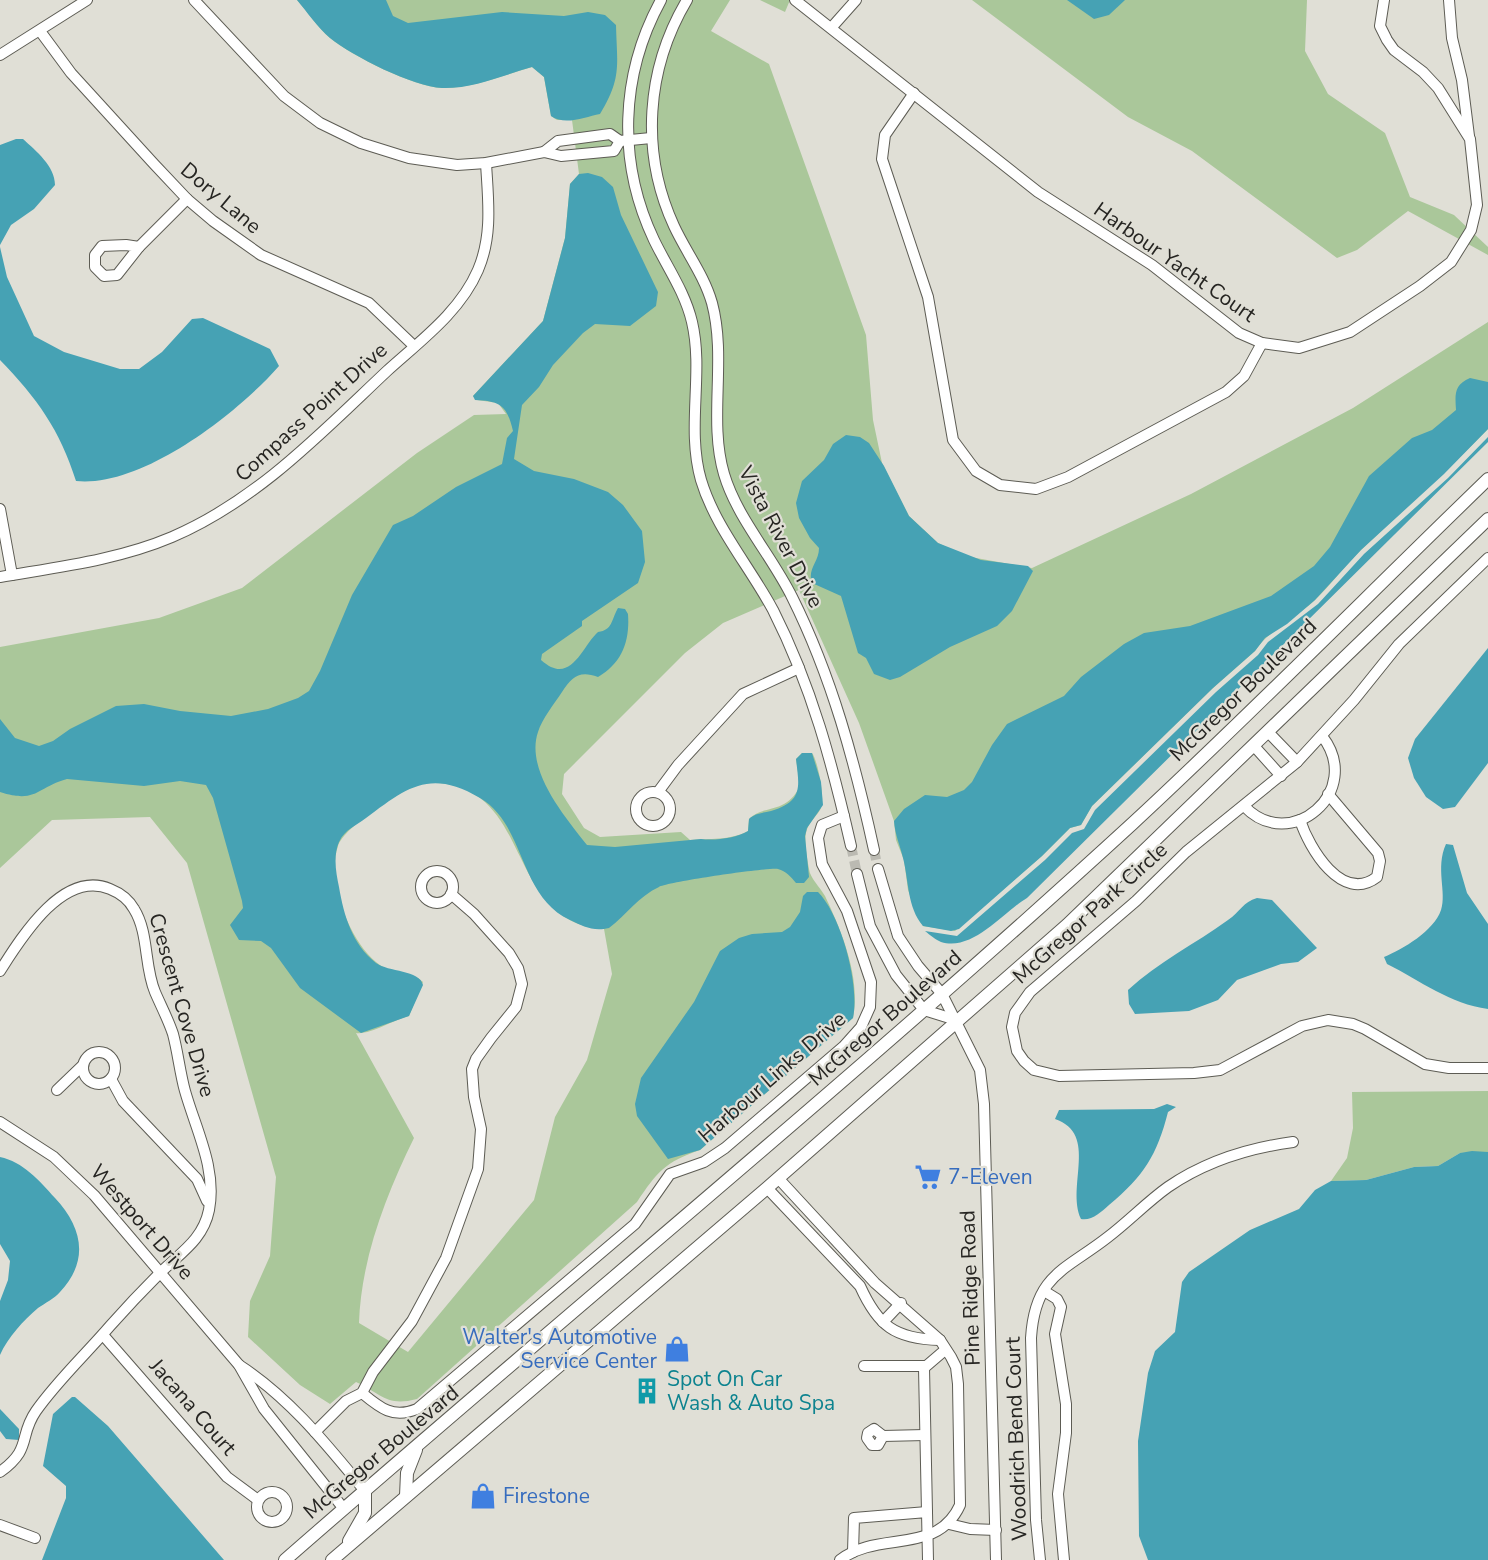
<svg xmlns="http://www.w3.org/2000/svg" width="1488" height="1560" viewBox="0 0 1488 1560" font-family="'Nunito Sans',sans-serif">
<rect width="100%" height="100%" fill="#e0dfd6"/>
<g fill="#aac79a" fill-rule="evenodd">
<path d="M 297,0 L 730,0 L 711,31 L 769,64 L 866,335 L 873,420 L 882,463 L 909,516 L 938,543 L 965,556 L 1032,568 L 1191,494 L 1353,408 L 1488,322 L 1488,429 C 1447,471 1403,510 1361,550 C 1344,566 1331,585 1314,601 C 1296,617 1267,632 1255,651 L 1213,688 L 1092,806 L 1081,825 L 1070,828 L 1042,856 L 955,931 L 923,926 L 918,918 L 908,890 L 904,860 L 896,840 L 894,821 L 859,723 L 799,590 L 723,623 L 685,653 L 564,774 L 562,794 L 584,828 L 600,837 L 681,832 L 690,840 C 709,838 730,841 748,831 L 749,819 C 764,804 786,815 800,786 L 796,759 L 802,753 L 812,753 C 818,761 826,801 820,810 C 815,818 808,823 806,833 C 804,844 807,858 809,869 C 810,878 820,887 825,896 C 842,932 861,978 853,1018 L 700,1150 C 665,1162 657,1172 637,1202 L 417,1399 C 386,1407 382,1394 356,1382 L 330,1404 L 300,1385 L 248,1337 L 250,1301 L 270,1256 L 276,1177 L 187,863 L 150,817 L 52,820 L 0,868 L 0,647 L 159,618 L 242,588 L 417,453 L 474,415 L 506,414 L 498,403 L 477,400 L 473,396 L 543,321 L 565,238 L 570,184 L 579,174 L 572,120 L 557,120 L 551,116 L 544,77 L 532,67 C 504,75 471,89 442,88 C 414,87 352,56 330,38 C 318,28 308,12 297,0 ZM 424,783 C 537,777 500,922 604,929 L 612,974 L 587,1060 L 555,1117 L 534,1200 L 408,1352 L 359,1323 C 361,1259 386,1195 414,1138 L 356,1033 C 370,1035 393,1020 409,1016 L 423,982 L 418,978 C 406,975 386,971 376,962 C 349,940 326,880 338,846 C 344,827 404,787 424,783 Z"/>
<polygon points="760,0 790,0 785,12"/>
<polygon points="972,0 1307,0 1305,51 1328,94 1385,133 1410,197 1454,215 1488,247 1488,255 1408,211 1357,250 1337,258 1192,151 1128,117"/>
<polygon points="1488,1091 1488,1152 1460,1153 1438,1166 1414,1167 1366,1180 1331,1181 1347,1158 1353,1128 1352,1092"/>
</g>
<g fill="#46a2b4">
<path d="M 297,0 L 386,0 L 393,16 L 408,23 L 502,12 L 564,16 L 588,12 L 605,15 L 616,25 C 617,65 622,78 600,114 C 585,117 565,126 551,116 L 544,77 L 532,67 C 504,75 472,89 442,88 C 414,87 352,56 330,38 C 318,28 307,12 297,0 Z"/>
<polygon points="1067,0 1125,0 1109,15 1094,19"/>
<path d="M 16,139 L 23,139 C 36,151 55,166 55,185 L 34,209 L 11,225 L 0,245 L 0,145 Z"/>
<path d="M 588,173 L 602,177 L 613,187 L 621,215 L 658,292 L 656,306 L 630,326 L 595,324 L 583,333 L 553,365 L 539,387 L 522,405 L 514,459 L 534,471 L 574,479 L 608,492 L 623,505 L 642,531 L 645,562 L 638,583 L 582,621 L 582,626 L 542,654 L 541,660 C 571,687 582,646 598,632 C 613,630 611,620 618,608 L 625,609 L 628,614 C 630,641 622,663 598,677 C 579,670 572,677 562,692 C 554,704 542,719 538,732 C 525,770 565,817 587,845 L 615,847 L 701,839 C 715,841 736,838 748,831 L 749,819 C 755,813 763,813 771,811 C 804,801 799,786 796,759 L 802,753 L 812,753 L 821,782 L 823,805 L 807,828 L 805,836 L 809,877 L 804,883 L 796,883 C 791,877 786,871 778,869 C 770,867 667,882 659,887 C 639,896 626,915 609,928 C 593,932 583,926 570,920 C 518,896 526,825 480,798 C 430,768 406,788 366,818 C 356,826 345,829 339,842 C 333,856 336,873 339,887 C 344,916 352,944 376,963 C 388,972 420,970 423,985 L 409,1016 L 361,1033 L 300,988 L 271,948 L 261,941 L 239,940 L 230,925 L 243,908 L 242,901 L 213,798 L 206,785 L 180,781 L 144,786 L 67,779 C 37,787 37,804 0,792 L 0,719 L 15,738 L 39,746 L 53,741 L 70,729 L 116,706 L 144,704 L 180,711 L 231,716 L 268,709 L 298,698 L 309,691 L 320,671 L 352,595 L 393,525 L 413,516 L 456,487 L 502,464 L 507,438 L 513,431 C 507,406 501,401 475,400 L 473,396 L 543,321 L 565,238 L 570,184 L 579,174 Z"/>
<path d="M 0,247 L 7,277 L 34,336 L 64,352 L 120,369 L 139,369 L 162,352 L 192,319 L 203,318 L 270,349 L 279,366 C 238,413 142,488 76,481 C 60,430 37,398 0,360 Z"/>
<path d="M 1470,378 L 1488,382 L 1488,429 L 1444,474 L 1361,550 L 1315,600 L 1287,624 L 1265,638 L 1255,651 L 1213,688 L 1092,806 L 1081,825 L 1070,828 L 1042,856 L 959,929 L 951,931 L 923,926 C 907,907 909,881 903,858 C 900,845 895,835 894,821 L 904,809 L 925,795 L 947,797 L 964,790 L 972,782 L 992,745 L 1007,724 L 1064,696 L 1081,677 L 1124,644 L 1144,633 L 1190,626 L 1271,596 L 1314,566 L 1330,547 L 1369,476 L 1412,438 L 1432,430 L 1456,410 C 1455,394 1454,385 1470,378 Z"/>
<path d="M 846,435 L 860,437 L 869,443 L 884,466 L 909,516 L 938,543 L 981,560 L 1028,566 L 1033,571 L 1012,611 L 997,626 L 950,647 L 900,677 L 890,680 L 874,674 L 866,658 L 858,653 L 841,596 L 812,583 C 807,569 819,562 819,548 L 810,538 L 799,518 L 796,503 L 802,481 L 824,460 L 833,444 Z"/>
<path d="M 1488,437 L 1488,442 L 1027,898 C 1003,912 973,952 941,942 C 936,940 930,935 925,931 L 957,936 L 1045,860 L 1072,833 L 1084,829 L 1095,810 L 1216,692 L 1258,655 L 1268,642 L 1318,604 L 1364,554 L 1448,478 Z"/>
<polygon points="1488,648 1488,763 1455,807 1443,809 1426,797 1414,778 1408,758 1415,739"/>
<path d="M 1446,844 L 1453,845 L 1467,893 L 1488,924 L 1488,1009 C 1450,1004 1421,981 1387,964 L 1384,957 C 1403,949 1434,931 1441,910 C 1447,892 1435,868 1446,844 Z"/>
<path d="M 807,892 L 818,892 C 841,915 860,985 853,1018 L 700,1150 L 668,1159 L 637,1116 L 635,1104 L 641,1078 L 694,1002 L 720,951 L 739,938 L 752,934 L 782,932 L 790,927 L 800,912 L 803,896 Z"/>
<path d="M 1257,898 L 1272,900 L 1317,948 L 1298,962 L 1281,964 L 1237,980 L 1218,1000 L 1189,1011 L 1135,1014 L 1129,1004 L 1128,990 C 1158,962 1195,944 1228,920 C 1240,912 1243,902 1257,898 Z"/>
<path d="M 1167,1104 L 1176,1107 L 1168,1112 C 1157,1155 1144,1176 1109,1205 C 1101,1212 1092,1221 1081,1219 C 1066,1186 1099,1134 1055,1119 L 1059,1110 L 1154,1109 Z"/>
<polygon points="1472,1151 1488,1152 1488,1560 1148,1560 1139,1536 1138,1441 1148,1373 1155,1351 1175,1332 1182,1282 1189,1272 1250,1230 1299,1209 1315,1190 1331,1181 1366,1180 1414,1167 1438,1166 1460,1153"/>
<path d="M 0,1157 C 23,1162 39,1180 55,1198 C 82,1227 90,1260 60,1292 C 54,1299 45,1303 38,1308 C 23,1321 8,1337 0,1355 L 0,1301 L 8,1280 L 10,1261 L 0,1244 Z"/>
<polygon points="72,1397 75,1397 108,1426 224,1560 42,1560 66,1498 66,1486 43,1466 53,1414"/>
<polygon points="0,1409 19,1429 19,1440 6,1439 0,1431"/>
</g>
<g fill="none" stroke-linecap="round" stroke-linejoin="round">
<g stroke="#bbbab2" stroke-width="10" stroke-dasharray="10 5" stroke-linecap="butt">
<polyline points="851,846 857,874"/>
<polyline points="874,850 878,869"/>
</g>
<g stroke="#5d5c54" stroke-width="12">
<g id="minor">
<polyline points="194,0 284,96 320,123 361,143 409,158 457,165 486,163 544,152 561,156 614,151 620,141"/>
<path d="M 661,0 C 620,75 617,162 654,240 C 667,267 685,292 692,322 C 704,373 686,428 701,480 C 715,527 750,567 773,610 C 812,687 832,763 851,846"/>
<path d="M 687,0 C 646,69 640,152 674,226 C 686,252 704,275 712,303 C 727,359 708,420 724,474 C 737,518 772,556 792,597 C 832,677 855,763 874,850"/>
<polyline points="795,0 1038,192 1152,265 1239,333 1262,343 1299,348 1350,332 1420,286 1451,262 1471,230 1477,205 1470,139 1438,88 1423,72 1394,50 1387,40 1380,26 1384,0"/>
<polyline points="1449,0 1452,38 1462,80 1469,136"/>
<polyline points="832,27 856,0"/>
<polyline points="40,31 71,73 154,164 187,199 213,221 261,255 369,303 414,346"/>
<polyline points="0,55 87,0"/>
<polyline points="914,93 885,135 882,159 928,297 953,440 976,471 1000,485 1036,489 1068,477 1226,392 1244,376 1262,343"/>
<polyline points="544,152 558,141 610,134 620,141 651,138"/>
<polygon points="126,245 139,247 117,275 104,276 95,267 95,255 102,246"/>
<polyline points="139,247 187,199"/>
<polyline points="0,509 12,575"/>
<polyline points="1488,558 1399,644 1354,700 1297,762 1186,852 1136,901 1030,992 1015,1013 1012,1027 1017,1051 1024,1061 1034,1070 1059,1076 1194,1073 1220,1070 1302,1026 1328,1020 1353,1024 1365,1029 1425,1064 1449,1068 1488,1068"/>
<path d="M 0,577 C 58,567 118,560 172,537 C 258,500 321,433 387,371 C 420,341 460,312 478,270 C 493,235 488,199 486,163"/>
<polyline points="1268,732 1297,762"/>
<polyline points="1254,746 1281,776"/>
<polyline points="658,792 678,765 743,694 799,668"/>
<circle cx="653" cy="809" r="17"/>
<path d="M 1244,806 C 1290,855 1365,791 1322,736"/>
<path d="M 1300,820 C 1309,848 1342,904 1377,877 L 1380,861 L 1378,853 L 1328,794"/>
<polyline points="878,869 898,936 918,966 942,994 980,1070 984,1104 996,1560"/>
<circle cx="437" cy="887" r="16"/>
<polyline points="857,874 870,926 896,975 924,1010 956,1020"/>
<path d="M 0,971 C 21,938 63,869 110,889 C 120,893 129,900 134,909 C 149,933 144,966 155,992 C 161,1006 168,1019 173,1034 C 178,1053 180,1073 185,1091 C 196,1130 217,1169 209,1210 C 203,1240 180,1253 160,1273 C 143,1290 126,1308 110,1326 C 86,1354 57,1381 36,1411 C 18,1437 33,1448 0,1472"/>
<circle cx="99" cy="1068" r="16"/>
<polyline points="111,1079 123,1101 197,1179 207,1201"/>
<polyline points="57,1090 82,1066"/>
<polyline points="0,1122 54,1157 94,1195 239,1365 264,1409 344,1509"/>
<path d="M 778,1178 L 875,1283 L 940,1340 L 951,1357 L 956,1367 L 958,1384 L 960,1505 C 937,1556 878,1530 840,1560"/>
<path d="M 767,1188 L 860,1286 C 878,1326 895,1339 940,1340"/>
<polyline points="1044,1291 1057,1299 1061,1307 1055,1334 1066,1404 1066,1433 1058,1494 1064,1560"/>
<polyline points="883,1322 901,1303"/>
<polyline points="103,1335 227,1477 258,1500"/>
<path d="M 239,1365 C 290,1398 327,1445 365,1491"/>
<polyline points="864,1366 925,1366"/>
<path d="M 362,1393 C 380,1408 393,1419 417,1409 L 635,1224 L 670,1174 L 704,1162 L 725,1148 L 844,1046 L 861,1027 L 870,1007 L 871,982 L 847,911 L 822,864 L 818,838 L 822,825 L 844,816"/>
<polyline points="315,1432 346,1401 362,1393 373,1372 412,1321 446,1258 478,1169 481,1129 474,1097 472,1069 476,1059 491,1038 516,1007 522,984 518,968 509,953 474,914 451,894"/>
<polyline points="883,1436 878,1445 872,1445 867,1438 868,1433 874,1429 883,1436 925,1435"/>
<circle cx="272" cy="1507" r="15"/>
<polyline points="927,1512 924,1368 945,1350"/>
<polyline points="949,1524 970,1529 996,1530"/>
<polyline points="0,1525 35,1538"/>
<polyline points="853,1552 854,1518 927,1512 928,1560"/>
<path d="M 1040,1560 L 1036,1520 L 1031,1338 C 1035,1274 1066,1270 1108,1237 C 1129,1221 1147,1202 1168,1187 C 1206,1161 1248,1148 1293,1142"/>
</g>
</g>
<g stroke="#5d5c54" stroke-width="14">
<g id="major">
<polyline points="406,1496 407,1473 416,1450"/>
<polyline points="349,1541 365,1513 365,1491"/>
<path d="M 285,1560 C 566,1314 856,1077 1132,824 C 1253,712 1369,594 1488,479"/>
<polyline points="332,1560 767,1188 1067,925 1488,519"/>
</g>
</g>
<use href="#minor" stroke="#fff" stroke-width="10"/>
<use href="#major" stroke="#fff" stroke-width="12"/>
</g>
<defs>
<g id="supermarket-bare" transform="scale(2.07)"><path d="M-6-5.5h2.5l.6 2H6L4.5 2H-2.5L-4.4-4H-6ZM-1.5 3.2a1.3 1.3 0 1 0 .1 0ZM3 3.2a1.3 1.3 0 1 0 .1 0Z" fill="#3f7fe0" stroke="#e0dfd6" stroke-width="2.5" paint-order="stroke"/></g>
<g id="shop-bare" transform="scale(2.07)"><path d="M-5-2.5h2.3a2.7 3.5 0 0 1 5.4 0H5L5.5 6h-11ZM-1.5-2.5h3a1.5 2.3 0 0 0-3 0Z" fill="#3f7fe0" stroke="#e0dfd6" stroke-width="2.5" paint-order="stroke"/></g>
<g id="building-bare" transform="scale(2.07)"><path d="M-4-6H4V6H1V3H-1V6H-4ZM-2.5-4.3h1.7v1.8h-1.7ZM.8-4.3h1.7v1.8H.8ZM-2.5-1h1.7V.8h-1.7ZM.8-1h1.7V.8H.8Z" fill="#0f9aa8" stroke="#e0dfd6" stroke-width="2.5" paint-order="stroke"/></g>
</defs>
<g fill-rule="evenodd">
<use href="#supermarket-bare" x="928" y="1177"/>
<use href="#shop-bare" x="677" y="1349"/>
<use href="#building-bare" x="647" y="1391"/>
<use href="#shop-bare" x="483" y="1496"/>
</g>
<g text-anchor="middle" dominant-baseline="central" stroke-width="4.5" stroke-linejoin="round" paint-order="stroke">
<g font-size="21" fill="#262522" stroke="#e0dfd6">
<text transform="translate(221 198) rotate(40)">Dory Lane</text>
<text transform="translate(1175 262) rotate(35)">Harbour Yacht Court</text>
<text transform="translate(311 412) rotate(-42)">Compass Point Drive</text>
<text transform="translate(781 537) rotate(62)">Vista River Drive</text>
<text transform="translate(1243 690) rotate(-44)">McGregor Boulevard</text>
<text transform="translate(1090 913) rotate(-42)">McGregor Park Circle</text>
<text transform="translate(182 1005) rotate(74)">Crescent Cove Drive</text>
<text transform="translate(885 1018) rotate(-41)">McGregor Boulevard</text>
<text transform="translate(772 1077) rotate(-41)">Harbour Links Drive</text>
<text transform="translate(142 1222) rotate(49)">Westport Drive</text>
<text transform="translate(970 1288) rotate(-92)">Pine Ridge Road</text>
<text transform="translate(193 1407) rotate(49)">Jacana Court</text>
<text transform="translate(1016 1439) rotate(-92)">Woodrich Bend Court</text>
<text transform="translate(381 1452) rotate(-40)">McGregor Boulevard</text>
</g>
<g font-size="21" fill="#366cbe" stroke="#e0dfd6" text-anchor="start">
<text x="948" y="1177">7-Eleven</text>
<text x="657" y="1337" text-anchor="end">Walter's Automotive<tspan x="657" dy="24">Service Center</tspan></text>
<text x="503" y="1496">Firestone</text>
</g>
<g font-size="21" fill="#0d838f" stroke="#e0dfd6" text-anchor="start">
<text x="667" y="1379">Spot On Car<tspan x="667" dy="24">Wash &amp; Auto Spa</tspan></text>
</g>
</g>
</svg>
